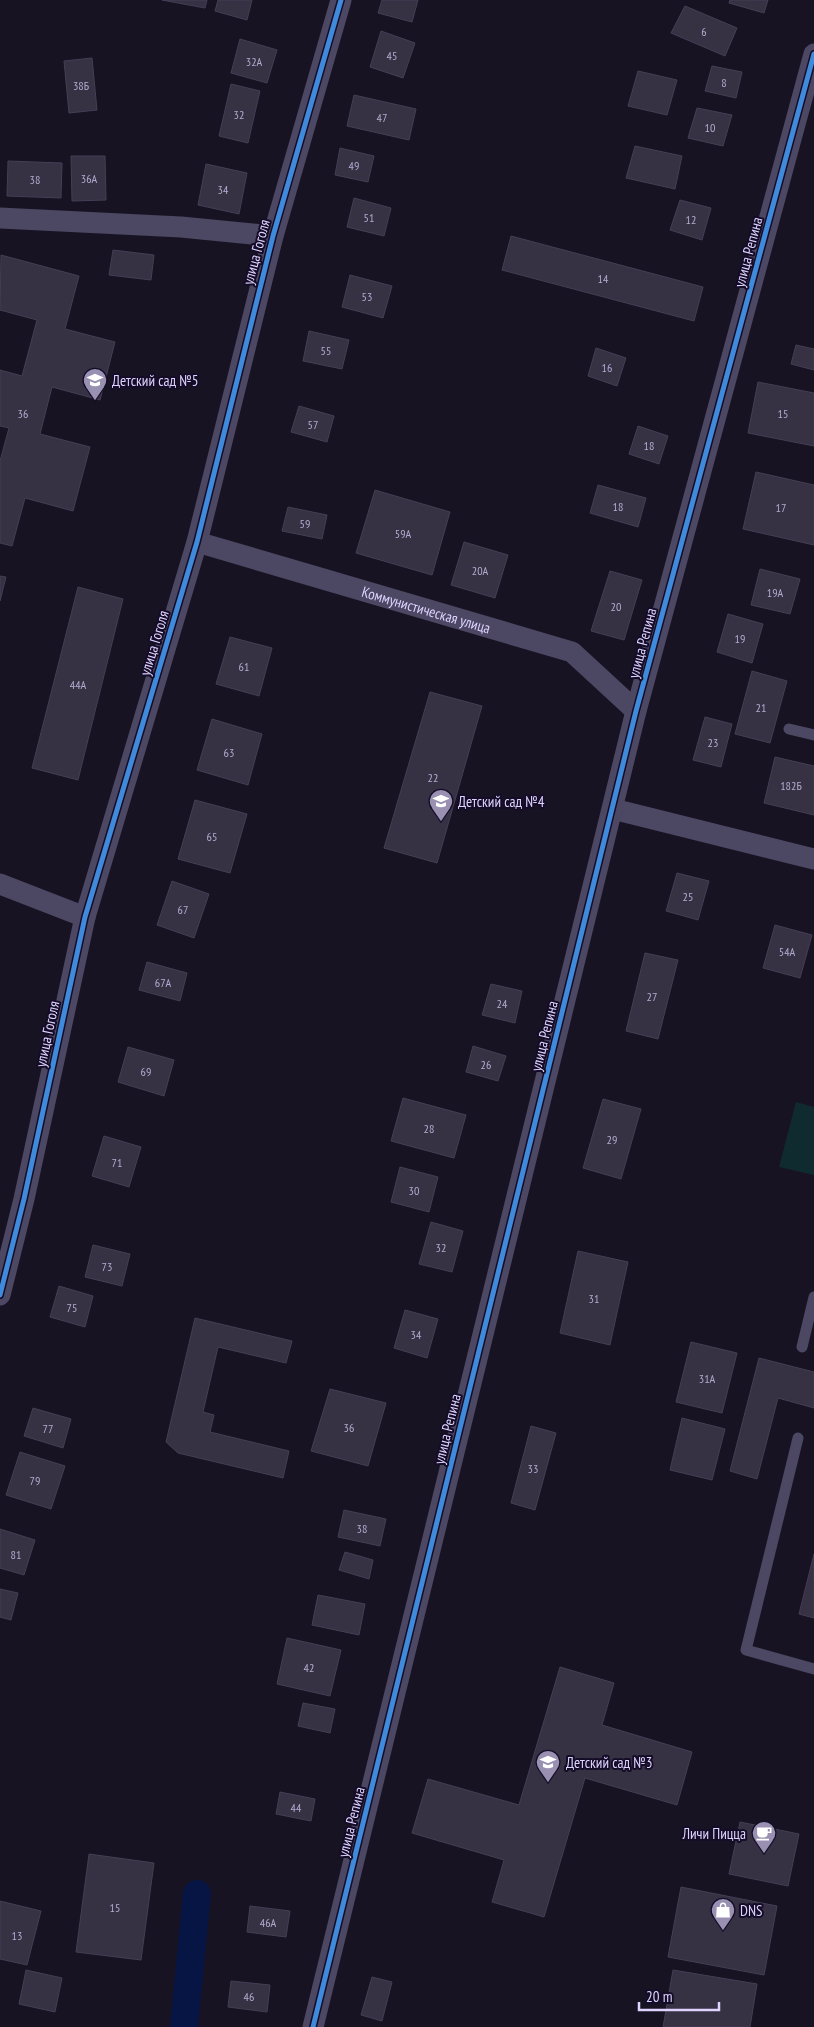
<svg xmlns="http://www.w3.org/2000/svg" width="814" height="2027" viewBox="0 0 814 2027" font-family="'PT Sans Narrow',sans-serif">
<rect width="100%" height="100%" fill="#181322"/>
<polygon fill="#102b30" points="796,1102 814,1107 814,1175 779,1167"/>
<g fill="none" stroke-linecap="round" stroke-linejoin="round">
<polyline stroke="#071545" stroke-width="28" points="184,2027 197,1894"/>
</g>
<g fill="#373144" stroke="#453e56">
<polygon points="162,0 207,0 205,8"/>
<polygon points="218,0 252,0 247,20 215,11"/>
<polygon points="382,0 418,0 412,22 378,13"/>
<polygon points="730,0 768,0 764,13 729,3"/>
<polygon points="685,6 737,28 725,56 671,33"/>
<polygon points="381,31 415,43 403,78 370,67"/>
<polygon points="240,39 277,50 267,83 231,73"/>
<polygon points="92,58 97,110 69,113 64,61"/>
<polygon points="712,66 742,72 736,98 705,91"/>
<polygon points="638,71 677,80 667,115 628,106"/>
<polygon points="231,84 260,91 248,143 219,136"/>
<polygon points="354,95 416,109 409,140 347,126"/>
<polygon points="697,108 732,115 723,146 688,138"/>
<polygon points="635,146 682,156 675,189 626,178"/>
<polygon points="340,148 374,156 368,182 335,175"/>
<polygon points="71,156 105,156 106,200 72,201"/>
<polygon points="8,161 62,163 61,198 7,196"/>
<polygon points="206,164 247,173 239,214 198,205"/>
<polygon points="354,198 391,208 384,236 347,227"/>
<polygon points="680,200 711,208 702,240 670,230"/>
<polygon points="511,236 703,287 694,321 502,270"/>
<polygon points="113,250 154,255 151,280 109,275"/>
<polygon points="1,255 79,276 65,329 115,342 100,400 52,387 40,434 90,447 73,511 25,498 12,546 0,543 0,461 9,428 0,426 0,370 22,376 37,320 0,310"/>
<polygon points="350,275 392,286 383,318 342,307"/>
<polygon points="309,331 349,340 342,369 303,361"/>
<polygon points="796,345 814,349 814,370 791,364"/>
<polygon points="596,348 626,358 617,386 588,376"/>
<polygon points="758,382 814,393 814,446 748,433"/>
<polygon points="299,406 334,416 327,442 291,432"/>
<polygon points="638,426 668,436 659,464 629,454"/>
<polygon points="756,472 814,485 814,545 743,529"/>
<polygon points="598,485 646,498 638,527 590,513"/>
<polygon points="375,490 450,512 432,575 356,553"/>
<polygon points="288,507 327,515 322,539 282,531"/>
<polygon points="464,542 508,555 495,598 451,585"/>
<polygon points="760,569 800,579 790,614 751,605"/>
<polygon points="610,571 642,580 624,640 591,631"/>
<polygon points="0,576 6,577 0,601"/>
<polygon points="78,587 123,599 78,780 32,768"/>
<polygon points="728,614 763,624 752,663 717,652"/>
<polygon points="230,637 272,648 259,696 216,684"/>
<polygon points="752,671 787,681 770,743 735,734"/>
<polygon points="430,692 482,706 437,863 384,848"/>
<polygon points="705,717 732,724 721,767 693,760"/>
<polygon points="212,719 262,734 248,785 197,770"/>
<polygon points="775,757 814,766 814,815 764,803"/>
<polygon points="195,800 247,814 230,873 178,859"/>
<polygon points="677,873 709,881 698,920 666,911"/>
<polygon points="172,881 209,894 194,938 157,925"/>
<polygon points="775,925 812,935 800,978 763,968"/>
<polygon points="645,953 678,960 658,1039 626,1031"/>
<polygon points="147,962 187,973 180,1001 139,990"/>
<polygon points="491,984 522,991 515,1023 482,1015"/>
<polygon points="473,1046 506,1056 498,1081 466,1072"/>
<polygon points="128,1047 174,1060 164,1096 118,1082"/>
<polygon points="403,1098 466,1115 454,1158 391,1141"/>
<polygon points="603,1099 641,1109 621,1179 583,1168"/>
<polygon points="104,1136 141,1147 129,1187 92,1176"/>
<polygon points="400,1167 438,1177 429,1212 391,1202"/>
<polygon points="431,1222 463,1231 452,1272 419,1264"/>
<polygon points="93,1245 130,1254 122,1286 85,1277"/>
<polygon points="578,1251 628,1262 610,1345 560,1333"/>
<polygon points="59,1286 93,1296 85,1327 50,1317"/>
<polygon points="405,1310 438,1319 427,1358 394,1348"/>
<polygon points="195,1318 292,1341 286,1363 218,1347 203,1412 214,1415 210,1432 289,1451 283,1478 178,1453 166,1442"/>
<polygon points="691,1342 737,1353 722,1413 676,1402"/>
<polygon points="759,1358 814,1372 814,1408 778,1398 757,1479 730,1471"/>
<polygon points="330,1389 386,1403 368,1466 311,1451"/>
<polygon points="33,1408 71,1419 63,1448 24,1436"/>
<polygon points="682,1418 725,1429 712,1480 670,1470"/>
<polygon points="531,1426 556,1433 535,1510 511,1503"/>
<polygon points="20,1452 65,1466 51,1509 6,1495"/>
<polygon points="344,1510 386,1519 380,1546 338,1537"/>
<polygon points="0,1529 35,1540 24,1575 0,1568"/>
<polygon points="345,1552 373,1560 369,1579 339,1570"/>
<polygon points="814,1554 814,1618 799,1614"/>
<polygon points="0,1589 18,1593 11,1620 0,1617"/>
<polygon points="318,1595 365,1604 359,1635 312,1625"/>
<polygon points="287,1638 341,1650 330,1696 277,1684"/>
<polygon points="560,1667 614,1683 602,1725 692,1752 677,1805 585,1778 544,1917 492,1902 504,1860 412,1833 428,1779 519,1805"/>
<polygon points="303,1703 335,1709 330,1733 298,1726"/>
<polygon points="280,1792 315,1799 311,1821 276,1814"/>
<polygon points="740,1822 799,1834 788,1886 729,1874"/>
<polygon points="89,1854 154,1863 141,1960 76,1952"/>
<polygon points="681,1887 777,1906 764,1975 668,1957"/>
<polygon points="0,1901 41,1911 27,1965 0,1959"/>
<polygon points="250,1906 290,1911 286,1937 247,1932"/>
<polygon points="26,1970 62,1978 55,2012 19,2004"/>
<polygon points="673,1970 757,1984 750,2027 663,2027"/>
<polygon points="372,1977 392,1982 382,2021 361,2015"/>
<polygon points="231,1981 270,1985 267,2012 228,2007"/>
</g>
<g fill="none" stroke-linecap="round" stroke-linejoin="round">
<g stroke="#4c4763" stroke-width="11">
<polyline points="789,729 814,735"/>
<polyline points="802,1347 814,1297"/>
<polyline points="798,1438 746,1650 814,1669"/>
</g>
<g stroke="#4c4763" stroke-width="21">
<polyline points="0,218 181,227 273,236"/>
<path id="s1" d="M 197,542 L 572,652 L 636,711"/>
<polyline points="613,809 814,859"/>
<polyline points="0,884 85,917"/>
<polyline points="0,1295 24,1199 85,917 197,542 273,236 341,0"/>
<polyline points="313,2027 636,711 814,54"/>
</g>
<g stroke="#150d28" stroke-width="8">
<g id="cycleway">
<polyline points="0,1295 24,1199 85,917 197,542 273,236 341,0"/>
<polyline points="313,2027 636,711 814,54"/>
</g>
</g>
<use href="#cycleway" stroke="#408adc" stroke-width="5"/>
</g>
<defs>
<g id="school-pin" transform="scale(1.25)"><path d="M0 17L-7.5 6A9.5 9.5 0 1 1 7.5 6Z" fill="#9990b2" stroke="#150d28"/><path d="M0-5L7-2L0 1L-7-2ZM-4 1L0 2.5L4 1V4Q0 6-4 4Z" fill="#fff"/></g>
<g id="cafe-pin" transform="scale(1.25)"><path d="M0 17L-7.5 6A9.5 9.5 0 1 1 7.5 6Z" fill="#9990b2" stroke="#150d28"/><path d="M-5.5-4.5H6V0H3Q3 3.5 0 3.5H-2.5Q-5.5 3.5-5.5 0ZM3-3.2v2h1.7v-2ZM-6 4.5H4V6H-6Z" fill="#fff"/></g>
<g id="shop-pin" transform="scale(1.25)"><path d="M0 17L-7.5 6A9.5 9.5 0 1 1 7.5 6Z" fill="#9990b2" stroke="#150d28"/><path d="M-5-2.5h2.3a2.7 3.5 0 0 1 5.4 0H5L5.5 6h-11ZM-1.5-2.5h3a1.5 2.3 0 0 0-3 0Z" fill="#fff"/></g>
</defs>
<g fill-rule="evenodd">
<use href="#school-pin" x="95" y="380"/>
<use href="#school-pin" x="441" y="801"/>
<use href="#school-pin" x="548" y="1762"/>
<use href="#cafe-pin" x="764" y="1833"/>
<use href="#shop-pin" x="723" y="1910"/>
</g>
<g text-anchor="middle" dominant-baseline="central" stroke-width="4" stroke-linejoin="round" paint-order="stroke">
<g font-size="12" fill="#b4abd0">
<text x="704" y="31">6</text>
<text x="392" y="55">45</text>
<text x="254" y="61">32А</text>
<text x="724" y="82">8</text>
<text x="81" y="85">38Б</text>
<text x="239" y="114">32</text>
<text x="382" y="117">47</text>
<text x="710" y="127">10</text>
<text x="354" y="165">49</text>
<text x="89" y="178">36А</text>
<text x="35" y="179">38</text>
<text x="223" y="189">34</text>
<text x="369" y="217">51</text>
<text x="691" y="219">12</text>
<text x="603" y="278">14</text>
<text x="367" y="296">53</text>
<text x="326" y="350">55</text>
<text x="607" y="367">16</text>
<text x="23" y="413">36</text>
<text x="783" y="413">15</text>
<text x="313" y="424">57</text>
<text x="649" y="445">18</text>
<text x="618" y="506">18</text>
<text x="781" y="507">17</text>
<text x="305" y="523">59</text>
<text x="403" y="533">59А</text>
<text x="480" y="570">20А</text>
<text x="775" y="592">19А</text>
<text x="616" y="606">20</text>
<text x="740" y="638">19</text>
<text x="244" y="666">61</text>
<text x="78" y="684">44А</text>
<text x="761" y="707">21</text>
<text x="713" y="742">23</text>
<text x="229" y="752">63</text>
<text x="433" y="777">22</text>
<text x="791" y="785">182Б</text>
<text x="212" y="836">65</text>
<text x="688" y="896">25</text>
<text x="183" y="909">67</text>
<text x="787" y="951">54А</text>
<text x="163" y="982">67А</text>
<text x="652" y="996">27</text>
<text x="502" y="1003">24</text>
<text x="486" y="1064">26</text>
<text x="146" y="1071">69</text>
<text x="429" y="1128">28</text>
<text x="612" y="1139">29</text>
<text x="117" y="1162">71</text>
<text x="414" y="1190">30</text>
<text x="441" y="1247">32</text>
<text x="107" y="1266">73</text>
<text x="594" y="1298">31</text>
<text x="72" y="1307">75</text>
<text x="416" y="1334">34</text>
<text x="707" y="1378">31А</text>
<text x="349" y="1427">36</text>
<text x="48" y="1428">77</text>
<text x="533" y="1468">33</text>
<text x="35" y="1480">79</text>
<text x="362" y="1528">38</text>
<text x="16" y="1554">81</text>
<text x="309" y="1667">42</text>
<text x="296" y="1807">44</text>
<text x="115" y="1907">15</text>
<text x="268" y="1922">46А</text>
<text x="17" y="1935">13</text>
<text x="249" y="1996">46</text>
</g>
<g font-size="15" fill="#ded4ff" stroke="#150d28">
<text transform="translate(256 252) rotate(-75)">улица Гоголя</text>
<text transform="translate(748 252) rotate(-75)">улица Репина</text>
<text stroke="none"><textPath href="#s1" startOffset="239">Коммунистическая улица</textPath></text>
<text transform="translate(154 643) rotate(-73)">улица Гоголя</text>
<text transform="translate(642 643) rotate(-75)">улица Репина</text>
<text transform="translate(47 1034) rotate(-78)">улица Гоголя</text>
<text transform="translate(544 1036) rotate(-76)">улица Репина</text>
<text transform="translate(447 1429) rotate(-76)">улица Репина</text>
<text transform="translate(351 1822) rotate(-76)">улица Репина</text>
</g>
<g font-size="15" fill="#ded4ff" stroke="#150d28" text-anchor="start">
<text x="112" y="380">Детский сад №5</text>
<text x="458" y="801">Детский сад №4</text>
<text x="566" y="1762">Детский сад №3</text>
<text x="746" y="1833" text-anchor="end">Личи Пицца</text>
<text x="740" y="1910">DNS</text>
</g>
</g>
<path d="M639 2002v8h80v-8" fill="none" stroke="#ded4ff" stroke-width="2.5"/>
<text x="646" y="2002" font-size="15" fill="#ded4ff" stroke="#150d28" stroke-width="4" paint-order="stroke">20 m</text>
</svg>
